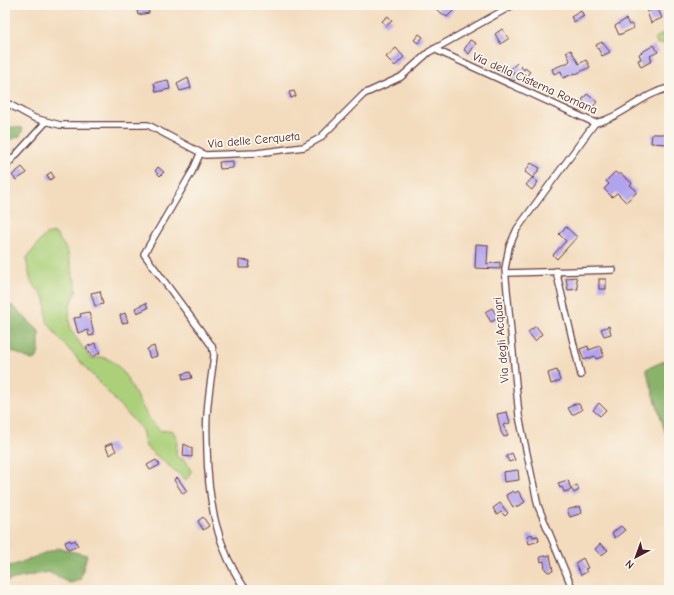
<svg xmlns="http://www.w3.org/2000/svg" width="674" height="595" viewBox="0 0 674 595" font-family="'Comic Neue',sans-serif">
<rect width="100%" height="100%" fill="#fbf7ec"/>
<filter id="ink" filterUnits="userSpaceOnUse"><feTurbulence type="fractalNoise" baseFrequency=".025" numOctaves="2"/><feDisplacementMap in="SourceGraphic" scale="8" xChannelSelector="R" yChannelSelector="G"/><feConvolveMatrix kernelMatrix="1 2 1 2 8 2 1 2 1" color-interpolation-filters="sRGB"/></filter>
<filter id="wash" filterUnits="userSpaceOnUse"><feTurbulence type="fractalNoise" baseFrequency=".012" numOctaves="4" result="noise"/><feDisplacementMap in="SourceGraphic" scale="16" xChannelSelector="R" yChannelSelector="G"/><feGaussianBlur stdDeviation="0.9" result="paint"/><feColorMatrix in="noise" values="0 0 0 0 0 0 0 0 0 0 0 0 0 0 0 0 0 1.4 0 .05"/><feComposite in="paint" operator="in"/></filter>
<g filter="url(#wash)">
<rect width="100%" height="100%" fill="#f3dcbe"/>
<g fill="#acd07a" stroke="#7b7852">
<polygon points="669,29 669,44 657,44 655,39"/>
<path d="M 55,233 L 67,250 L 77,290 L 69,309 L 70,329 L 91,359 C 94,359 98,357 100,357 C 123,359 132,391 142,406 C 147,416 153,424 161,431 L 172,430 L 177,438 L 176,456 L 186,461 L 191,471 L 189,477 L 186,480 L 146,447 L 142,430 L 58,337 L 47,321 L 45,298 L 31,282 L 26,259 L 45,235 Z"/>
</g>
<g fill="#89b26a" stroke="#6a684a">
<polygon points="11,127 23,128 20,136 5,142 5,130"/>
<polygon points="5,302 14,307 39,331 39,351 37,358 32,360 9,350 5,346"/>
<polygon points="669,359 669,437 666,435 646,369"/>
<polygon points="58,548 87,555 80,580 70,583 48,572 5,581 5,566 14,565"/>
</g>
<g id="blocks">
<g fill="#b1a3ee">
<polygon points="441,5 447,5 454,10 447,17 437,10"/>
<polygon points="148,7 149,13 138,15 137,9"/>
<polygon points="657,7 662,18 651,23 647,12"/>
<polygon points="581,11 584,16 574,22 571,17"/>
<polygon points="388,16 392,21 386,26 382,21"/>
<polygon points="626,19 629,25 631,24 634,28 619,35 615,26"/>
<polygon points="502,29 509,38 501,44 495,34"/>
<polygon points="419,34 423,37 418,43 414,40"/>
<polygon points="470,40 476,43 469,54 464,50"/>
<polygon points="602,42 610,52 602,56 596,45"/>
<polygon points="654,45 658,52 650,56 652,61 641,67 638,60 641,59 639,54"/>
<polygon points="396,48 404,57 395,66 386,57"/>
<polygon points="571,50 579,64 586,60 590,67 576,74 575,73 563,78 561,71 554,74 552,69 569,62 570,60 566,52"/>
<polygon points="517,63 524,70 525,68 530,72 526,76 522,73 514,81 508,78 514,72 511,69"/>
<polygon points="188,78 191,88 180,91 177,84"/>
<polygon points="168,80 170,89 156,92 154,83"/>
<polygon points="294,91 296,96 291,98 289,92"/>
<polygon points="587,94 597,102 592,108 582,100"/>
<polygon points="652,134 667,134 667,144 651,143"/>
<polygon points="233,161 233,168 220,169 219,162"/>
<polygon points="531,163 540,168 533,178 525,172"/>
<polygon points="22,167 27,173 16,180 12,175"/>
<polygon points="158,167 164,172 160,176 155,171"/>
<polygon points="51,172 54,177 50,180 47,175"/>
<polygon points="615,172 619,175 620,173 632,183 630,185 636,190 636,193 626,202 617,193 612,197 604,189 609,184 606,181"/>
<polygon points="532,178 538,182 532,190 526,185"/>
<polygon points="566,227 577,237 557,259 553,255 566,241 559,234"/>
<polygon points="476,244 488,245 487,264 500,262 500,269 475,268"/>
<polygon points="239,260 250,261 249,268 239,268"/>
<polygon points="576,277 578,289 568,290 566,278"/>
<rect x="599" y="279" width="7" height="10"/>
<polygon points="100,291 103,304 95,306 91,293"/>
<polygon points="146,303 148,308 137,313 135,308"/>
<polygon points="492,308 498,318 491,322 485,312"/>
<polygon points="89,312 94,335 89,336 88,330 78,333 74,318 81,317 80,314"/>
<polygon points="125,313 128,322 122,323 120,315"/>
<polygon points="536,326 542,334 535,341 528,332"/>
<polygon points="609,326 611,334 604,336 601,329"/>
<polygon points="95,343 100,353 92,357 86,347"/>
<polygon points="154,346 157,356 150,358 147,349"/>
<polygon points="588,346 589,350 600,346 604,356 596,359 595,356 584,360 580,349"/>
<polygon points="557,370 560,381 551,384 548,373"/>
<polygon points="190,372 192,378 183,380 182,374"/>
<polygon points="599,403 606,410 600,416 593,410"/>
<polygon points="574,404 579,404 582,410 572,415 568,408"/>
<polygon points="507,412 510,423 503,425 508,435 504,437 501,432 497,414"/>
<polygon points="112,443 116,451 110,455 105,446"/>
<polygon points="184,444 192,448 192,457 183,456"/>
<polygon points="512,453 515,460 509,462 506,456"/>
<polygon points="156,460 160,465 150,470 147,465"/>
<polygon points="518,470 519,480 504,482 503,472"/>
<polygon points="177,477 187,491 183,494 174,480"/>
<polygon points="568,480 571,490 564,492 562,487 560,488 558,483"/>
<polygon points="577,485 579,490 574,493 571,488"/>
<polygon points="513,491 515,493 518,491 525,502 517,507 516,505 513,507 506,495"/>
<polygon points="500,503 508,513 505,516 501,512 497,515 493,508"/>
<polygon points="580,506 582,513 570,517 567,510"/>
<polygon points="203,517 209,526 203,530 198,521"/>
<polygon points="621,526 625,530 615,538 612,533"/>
<polygon points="532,534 533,537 538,536 539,541 529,544 527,536"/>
<polygon points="70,540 71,542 75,540 78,546 68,550 65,542"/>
<polygon points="600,544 608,550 601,556 595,549"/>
<polygon points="550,555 553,571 548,572 545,569 544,561 541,562 540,557"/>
<polygon points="583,558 588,568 585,569 587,572 581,575 575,563"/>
</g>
</g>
</g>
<g filter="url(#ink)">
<use href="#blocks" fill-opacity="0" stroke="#633b41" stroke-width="1"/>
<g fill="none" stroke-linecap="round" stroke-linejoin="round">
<g stroke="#633b41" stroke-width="8">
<g id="street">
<path d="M 434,49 L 595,123 C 623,117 642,94 669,88"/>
<polyline points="5,102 34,118 60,125 148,125 205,155 257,153 304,147 320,138 364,94 401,77 429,52 513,5"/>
<path d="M 200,154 L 192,172 L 144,254 L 212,346 L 214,355 C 212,375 208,395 207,415 C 206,426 207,438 207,449 C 208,499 216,548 246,590"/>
<polyline points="5,167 46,122"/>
<polyline points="556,271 581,375"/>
<polyline points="506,273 613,270"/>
<polyline points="573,590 538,506 519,416 505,269 509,247 517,229 595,123"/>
</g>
</g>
<use href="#street" stroke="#fff" stroke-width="5.5"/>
</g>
</g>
<g text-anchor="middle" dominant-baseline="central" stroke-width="3.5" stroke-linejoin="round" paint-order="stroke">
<g font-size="12" fill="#4a1f2b" stroke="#fbf7ec">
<text transform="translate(535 83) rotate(24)">Via della Cisterna Romana</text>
<text transform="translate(254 140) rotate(-5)">Via delle Cerqueta</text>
<text transform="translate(501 340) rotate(-95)">Via degli Acquari</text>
</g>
</g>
<rect width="674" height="595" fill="none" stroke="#fbf7ec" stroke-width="20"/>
<g transform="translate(636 557) rotate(221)" stroke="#fbf7ec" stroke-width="3" paint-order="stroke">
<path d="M0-3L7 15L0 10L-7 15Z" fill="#4a1f2b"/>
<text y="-6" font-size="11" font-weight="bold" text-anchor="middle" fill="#4a1f2b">N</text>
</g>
</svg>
